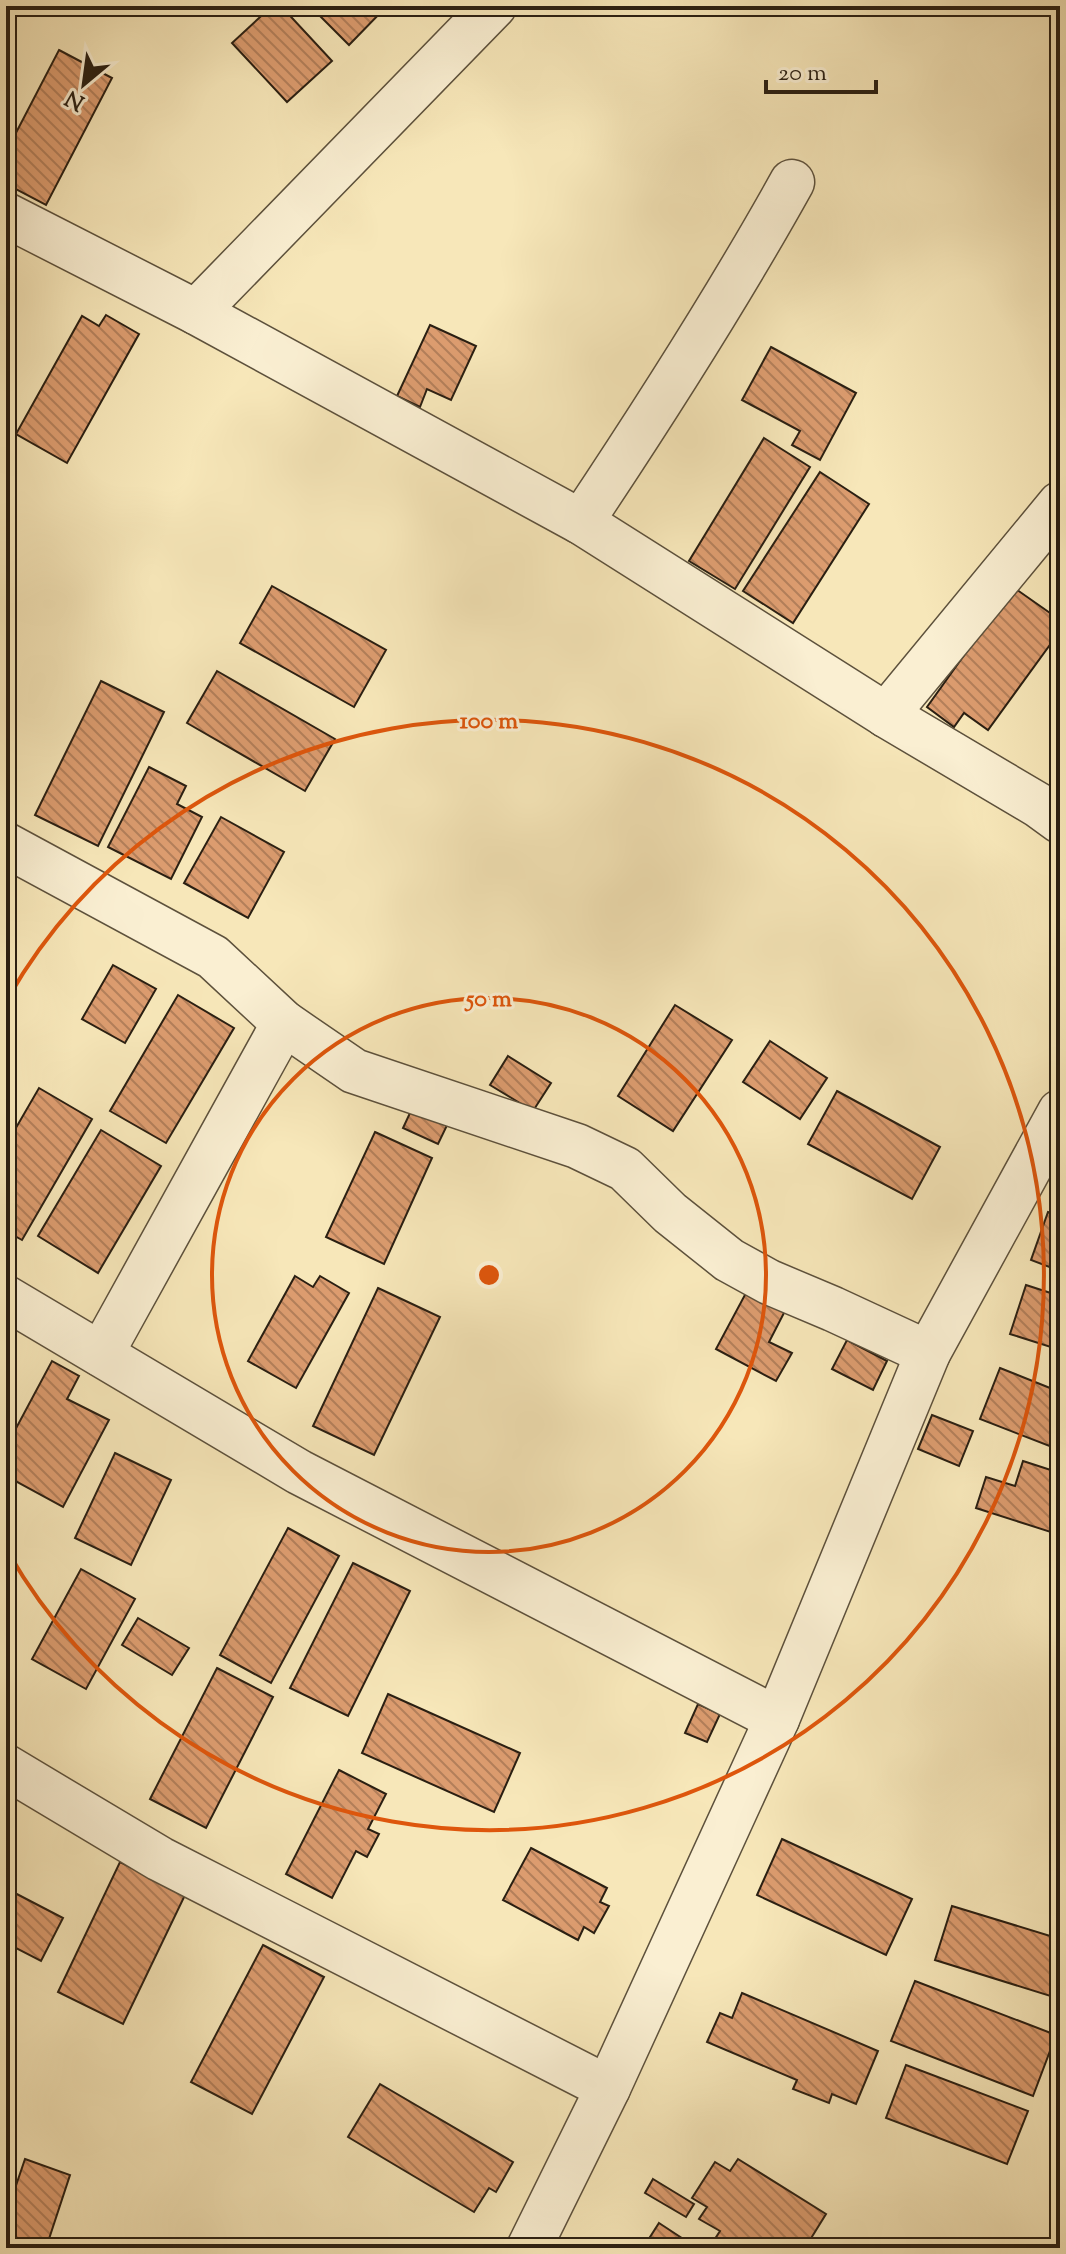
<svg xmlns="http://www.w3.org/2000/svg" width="1066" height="2254" viewBox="0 0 1066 2254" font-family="'Sorts Mill Goudy',serif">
<defs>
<pattern id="building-back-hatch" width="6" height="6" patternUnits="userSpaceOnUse" patternTransform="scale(2)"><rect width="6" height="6" fill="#dc9c6f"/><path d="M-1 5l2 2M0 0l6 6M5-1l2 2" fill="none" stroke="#b37f5a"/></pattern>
</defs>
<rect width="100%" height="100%" fill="#f7e7b9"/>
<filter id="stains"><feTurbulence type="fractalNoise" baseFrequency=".0025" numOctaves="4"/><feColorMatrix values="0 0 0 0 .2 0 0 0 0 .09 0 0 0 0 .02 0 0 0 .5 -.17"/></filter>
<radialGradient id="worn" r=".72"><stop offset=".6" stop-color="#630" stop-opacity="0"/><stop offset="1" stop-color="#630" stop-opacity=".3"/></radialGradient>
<g fill="url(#building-back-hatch)" stroke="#2a1f12" stroke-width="2">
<polygon points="272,6 281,6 332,61 287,102 232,43"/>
<polygon points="310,6 387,6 349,45"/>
<polygon points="59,50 112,78 46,205 6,184 6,152"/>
<polygon points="106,315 139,334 67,463 16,434 82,316 99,326"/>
<polygon points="430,325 476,346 451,400 427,389 420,407 397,396"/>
<polygon points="771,347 856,393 820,460 792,445 800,431 742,400"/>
<polygon points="764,438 810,467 735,589 689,561"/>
<polygon points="820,472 869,504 793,623 743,591"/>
<polygon points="272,586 386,650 354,707 240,643"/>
<polygon points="1013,587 1060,620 1060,631 988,730 964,713 954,727 927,707"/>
<polygon points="217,671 335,739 305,791 187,723"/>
<polygon points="101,681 164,712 98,846 35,815"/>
<polygon points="149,767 186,786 177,804 202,817 171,879 108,847"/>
<polygon points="221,817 284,852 248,918 184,883"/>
<polygon points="113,965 156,989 125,1043 82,1019"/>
<polygon points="178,995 234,1028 166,1143 110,1111"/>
<polygon points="675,1005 732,1040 673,1131 618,1096"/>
<polygon points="770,1041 827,1078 800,1119 743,1082"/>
<polygon points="508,1056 551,1083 533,1111 490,1085"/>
<polygon points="39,1088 92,1119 22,1240 6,1231 6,1145"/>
<polygon points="837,1091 940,1147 912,1199 808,1144"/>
<polygon points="416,1100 451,1117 438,1144 403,1128"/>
<polygon points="101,1130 161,1166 98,1273 38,1236"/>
<polygon points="375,1132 432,1158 384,1264 326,1237"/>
<polygon points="1048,1212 1060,1216 1060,1271 1031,1260"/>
<polygon points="295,1276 313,1287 320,1276 349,1293 296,1388 248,1361"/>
<polygon points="1026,1285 1060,1296 1060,1350 1010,1334"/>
<polygon points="378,1288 440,1317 374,1455 313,1426"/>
<polygon points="747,1291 785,1311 769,1342 792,1353 776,1381 716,1349"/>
<polygon points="847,1340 887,1361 873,1390 832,1369"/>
<polygon points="52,1361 79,1376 67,1399 109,1420 63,1507 6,1476 6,1447"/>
<polygon points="1000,1368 1060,1392 1060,1450 980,1419"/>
<polygon points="932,1415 973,1431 959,1466 918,1449"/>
<polygon points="115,1453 171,1480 131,1565 75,1538"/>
<polygon points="1023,1461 1060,1473 1060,1535 976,1508 986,1477 1015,1486"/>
<polygon points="288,1528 339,1556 271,1683 220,1655"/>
<polygon points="353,1563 410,1591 348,1716 290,1688"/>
<polygon points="81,1569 135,1599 86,1689 32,1659"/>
<polygon points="138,1618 189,1648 172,1675 122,1645"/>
<polygon points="217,1668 273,1697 206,1828 150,1799"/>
<polygon points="388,1694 520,1753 494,1812 362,1753"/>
<polygon points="698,1704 720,1714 707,1742 685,1733"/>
<polygon points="339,1770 386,1794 368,1829 379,1834 367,1857 356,1851 332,1898 286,1874"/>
<polygon points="782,1839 912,1899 886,1955 757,1895"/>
<polygon points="531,1848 607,1888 600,1902 609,1906 594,1933 584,1927 578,1940 503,1900"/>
<polygon points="120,1862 186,1893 123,2024 58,1992"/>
<polygon points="11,1891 63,1918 41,1961 6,1943 6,1900"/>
<polygon points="952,1906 1060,1939 1060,1999 935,1960"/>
<polygon points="263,1945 324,1977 252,2114 191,2082"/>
<polygon points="915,1981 1056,2035 1033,2096 891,2041"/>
<polygon points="742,1993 878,2051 856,2104 832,2094 829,2103 793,2089 797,2080 707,2042 720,2013 732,2018"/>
<polygon points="906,2065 1028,2111 1007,2164 886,2118"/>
<polygon points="380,2084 513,2162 496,2192 489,2188 474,2212 348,2137"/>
<polygon points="25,2159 70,2175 46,2248 6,2248 6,2215"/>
<polygon points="738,2159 826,2214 805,2248 724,2248 713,2242 720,2231 699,2219 707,2207 692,2198 715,2162 730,2171"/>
<polygon points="653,2179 694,2204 686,2217 645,2193"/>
<polygon points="659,2223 697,2248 643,2248"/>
</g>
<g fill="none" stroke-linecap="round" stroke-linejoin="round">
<g stroke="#5d513c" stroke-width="47">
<g id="minor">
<polyline points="6,215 196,312 581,522 886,715 1038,805 1060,821"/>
<polyline points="196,312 494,6"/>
<path d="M 581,522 C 655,411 727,299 792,182"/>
<polyline points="886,715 1060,504"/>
<polyline points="6,845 213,957 284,1023 354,1071 577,1146 625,1169 670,1213 729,1260 769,1282 833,1309 928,1353"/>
<polyline points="6,1298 299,1472 777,1719"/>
<polyline points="101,1354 284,1023"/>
<polyline points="6,1767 160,1859 608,2088"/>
<polyline points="529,2248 608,2088 777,1719 928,1353 1060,1112"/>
</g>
</g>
<use href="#minor" stroke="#faefd2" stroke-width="44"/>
</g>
<g fill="none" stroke="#de560c" stroke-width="4">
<circle cx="489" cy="1275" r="277"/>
<path d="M8 998A555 555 0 1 1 8 1552"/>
</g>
<circle cx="489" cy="1275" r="12" fill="#de560c" stroke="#faefd2" stroke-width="4"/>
<g font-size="24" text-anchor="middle" font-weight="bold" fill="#de560c" stroke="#faefd2" stroke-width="6" stroke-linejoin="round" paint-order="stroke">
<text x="489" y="728">100 m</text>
<text x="489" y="1006">50 m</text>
</g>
<rect width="1066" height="2254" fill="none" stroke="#f7e7b9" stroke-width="32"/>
<rect x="8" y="8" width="1050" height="2238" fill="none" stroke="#2a1f12" stroke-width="4"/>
<rect x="16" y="16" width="1034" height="2222" fill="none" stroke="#2a1f12" stroke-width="2"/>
<g transform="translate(84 84) rotate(209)" stroke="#faefd2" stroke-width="6" paint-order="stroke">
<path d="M0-6L14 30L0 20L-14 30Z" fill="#2a1f12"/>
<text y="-12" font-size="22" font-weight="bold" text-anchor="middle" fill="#2a1f12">N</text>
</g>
<path d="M766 80v12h110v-12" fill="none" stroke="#2a1f12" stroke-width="4"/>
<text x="778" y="80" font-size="24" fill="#2a1f12" stroke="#faefd2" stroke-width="6" paint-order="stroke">20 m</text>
<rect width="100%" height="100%" filter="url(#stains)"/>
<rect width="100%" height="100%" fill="url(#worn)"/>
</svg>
